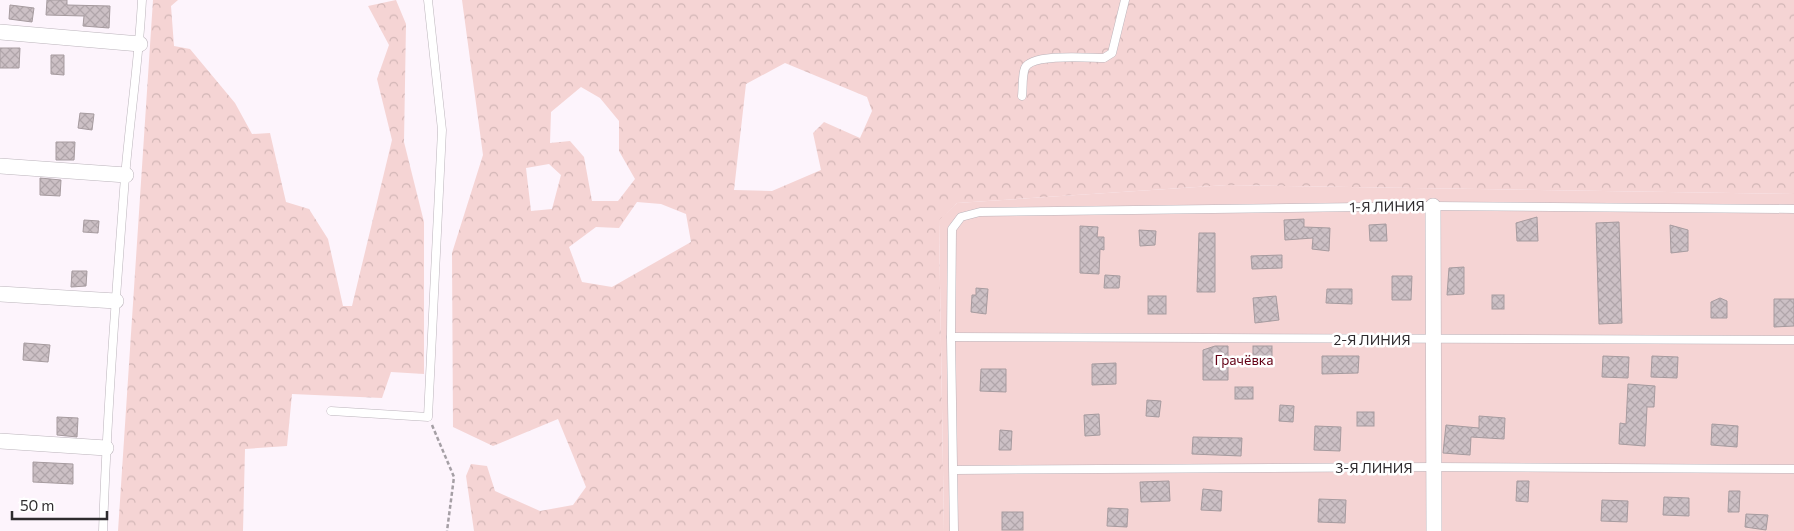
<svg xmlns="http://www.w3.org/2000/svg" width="1794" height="531" viewBox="0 0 1794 531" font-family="Commissioner,sans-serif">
<defs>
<pattern id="forest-crowns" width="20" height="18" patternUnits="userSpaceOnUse" patternTransform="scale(1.25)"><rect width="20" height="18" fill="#f5d4d4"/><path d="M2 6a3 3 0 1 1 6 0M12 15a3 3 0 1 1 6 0" fill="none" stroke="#d2b6b6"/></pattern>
<pattern id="building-cross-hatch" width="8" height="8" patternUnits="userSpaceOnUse" patternTransform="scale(1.25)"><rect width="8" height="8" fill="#ccc0c5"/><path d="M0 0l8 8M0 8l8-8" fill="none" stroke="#b0a5aa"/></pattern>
</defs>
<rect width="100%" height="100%" fill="#fdf4fc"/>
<g fill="url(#forest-crowns)" fill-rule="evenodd">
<polygon points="153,0 178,0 171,6 174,46 190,49 235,103 252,134 270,133 286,202 309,209 328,239 343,306 352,306 392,140 377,79 389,45 368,6 396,0 406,24 404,142 424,222 424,374 391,372 382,398 292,394 287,446 245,449 243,531 118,531"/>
<path d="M 462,0 L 1794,0 L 1794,194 L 1227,185 L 957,203 L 939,221 L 944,531 L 474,531 L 466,476 L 471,464 L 487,466 L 495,491 L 540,511 L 573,505 L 586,487 L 558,419 L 493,446 L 453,427 L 452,253 L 483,155 ZM 785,63 L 867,97 L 872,111 L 860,138 L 824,122 L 813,133 L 821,170 L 772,191 L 734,190 L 746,84 ZM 581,87 L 600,98 L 619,121 L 619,151 L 635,179 L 618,201 L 592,201 L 584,157 L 570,141 L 550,143 L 551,112 ZM 549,164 L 561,175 L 552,209 L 531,211 L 526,168 ZM 637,202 L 661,204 L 686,214 L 691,242 L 612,287 L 582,282 L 569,247 L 596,227 L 619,228 Z"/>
</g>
<polygon fill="#f5d4d4" points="1227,185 1794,194 1794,531 944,531 939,220 957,203"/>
<g fill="url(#building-cross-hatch)" stroke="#a69b9f">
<polygon points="47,0 67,0 67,5 110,6 109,28 83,26 84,16 46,15"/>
<polygon points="10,5 34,8 32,22 9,19"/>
<polygon points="0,48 20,48 19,68 0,68"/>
<polygon points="51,55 64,55 64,75 51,74"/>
<polygon points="80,113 94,114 92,130 78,128"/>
<polygon points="56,142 75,142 74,160 56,160"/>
<polygon points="40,178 61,180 60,196 40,195"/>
<polygon points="1537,217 1538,241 1517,241 1516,223"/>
<polygon points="1304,219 1304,227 1330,228 1329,251 1312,249 1313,238 1285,240 1284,220"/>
<polygon points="84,220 99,221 98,233 83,232"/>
<polygon points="1619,222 1622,323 1599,324 1596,223"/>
<polygon points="1386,224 1387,241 1370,241 1369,225"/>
<polygon points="1670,225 1688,230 1688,251 1671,253"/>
<polygon points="1080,226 1098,227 1097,237 1104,237 1104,250 1100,249 1099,274 1080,273"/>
<polygon points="1139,230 1156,231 1155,245 1140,246"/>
<polygon points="1199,233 1215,233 1215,292 1197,292"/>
<polygon points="1282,255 1282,268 1252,269 1251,256"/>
<polygon points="1464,267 1464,294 1447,295 1449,268"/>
<polygon points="72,271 87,271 86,286 71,287"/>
<polygon points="1105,275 1120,276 1119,288 1104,288"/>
<polygon points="1392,276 1412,276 1411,300 1392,300"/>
<polygon points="976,288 988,289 986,314 971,312 972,295 976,295"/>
<polygon points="1327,289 1352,289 1352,304 1326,303"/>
<rect x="1492" y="295" width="12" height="14"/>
<rect x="1148" y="296" width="18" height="18"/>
<polygon points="1276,296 1279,320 1255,323 1253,298"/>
<polygon points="1720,298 1727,301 1727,318 1711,318 1711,302"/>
<polygon points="1774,299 1794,299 1794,326 1774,327"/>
<polygon points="24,343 50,345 48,362 23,360"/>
<polygon points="1215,346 1228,346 1228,380 1203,380 1203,350"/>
<rect x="1253" y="346" width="19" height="15"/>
<polygon points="1322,356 1359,356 1358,373 1322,374"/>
<polygon points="1603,356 1629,357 1628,378 1602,377"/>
<polygon points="1652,356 1678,357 1677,378 1651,377"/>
<polygon points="1116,363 1116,384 1092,385 1092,364"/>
<polygon points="981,369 1006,369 1006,392 980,391"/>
<polygon points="1628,384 1655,386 1654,407 1647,407 1645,446 1619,444 1620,423 1626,424"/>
<rect x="1235" y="387" width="18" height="12"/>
<polygon points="1147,400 1161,401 1159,417 1146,416"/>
<polygon points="1280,405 1294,406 1293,422 1279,421"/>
<rect x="1357" y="412" width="17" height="14"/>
<polygon points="1099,414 1100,435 1085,436 1084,415"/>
<polygon points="1479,416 1505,418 1504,439 1471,437 1470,455 1443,453 1446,425 1479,428"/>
<polygon points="57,417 78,418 77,437 57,435"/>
<polygon points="1712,424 1738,426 1737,447 1711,445"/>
<polygon points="1315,426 1341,427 1340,451 1314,450"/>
<polygon points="1000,430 1012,431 1011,450 999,450"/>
<polygon points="1193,437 1242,438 1241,456 1192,454"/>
<polygon points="33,462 73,464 73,484 33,482"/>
<polygon points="1169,481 1170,501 1141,502 1140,482"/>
<polygon points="1517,481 1529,481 1528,502 1516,501"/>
<polygon points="1203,489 1222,491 1221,511 1201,510"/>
<polygon points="1729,491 1740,491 1739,512 1728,512"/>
<polygon points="1664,497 1689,498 1689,516 1663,515"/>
<polygon points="1319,499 1346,500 1345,523 1318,522"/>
<polygon points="1602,500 1628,501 1627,522 1601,521"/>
<polygon points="1108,508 1128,509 1127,527 1107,526"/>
<rect x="1002" y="512" width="21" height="18"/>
<polygon points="1746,514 1768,515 1766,530 1745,527"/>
</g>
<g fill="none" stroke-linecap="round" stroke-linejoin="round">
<g stroke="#bbb4bb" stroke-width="9">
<g id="lane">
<path d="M 1022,96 C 1023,88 1022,75 1025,68 C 1032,53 1089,58 1104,58 L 1112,53 L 1125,0"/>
<polyline points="951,337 1794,340"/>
<polyline points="331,411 428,417 442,130 428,0"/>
<polyline points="954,470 1434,467 1794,469"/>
<path d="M 103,531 C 107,413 116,295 125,177 C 130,118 139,59 142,0"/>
<polyline points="954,531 951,337 952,229 961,217 980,212 1433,206 1794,209"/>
</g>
</g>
<g stroke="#bbb4bb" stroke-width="16">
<g id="street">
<polyline points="0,32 140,44"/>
<polyline points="0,166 126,175"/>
<polyline points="1433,206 1434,531"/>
<polyline points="0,294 116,301"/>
<polyline points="0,441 106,448"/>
</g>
</g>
<polyline stroke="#a59fa5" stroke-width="2.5" stroke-dasharray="4 2.5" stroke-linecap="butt" points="432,425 454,477 447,531"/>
<use href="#lane" stroke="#fff" stroke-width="8"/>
<use href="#street" stroke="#fff" stroke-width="15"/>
</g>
<g text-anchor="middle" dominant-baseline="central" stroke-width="5" stroke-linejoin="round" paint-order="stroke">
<g font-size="14" fill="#2e2b2e" stroke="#fff">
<text transform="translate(1387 206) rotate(-1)">1-Я ЛИНИЯ</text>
<text x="1372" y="339">2-Я ЛИНИЯ</text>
<text x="1374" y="467">3-Я ЛИНИЯ</text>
</g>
<g font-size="14" fill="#620014" stroke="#fff">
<text x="1244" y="359">Грачёвка</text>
</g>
</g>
<path d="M12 511v8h95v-8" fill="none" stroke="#2e2b2e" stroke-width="2.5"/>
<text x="20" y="511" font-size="15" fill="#2e2b2e" stroke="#ffffff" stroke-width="4" paint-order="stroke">50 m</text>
</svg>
